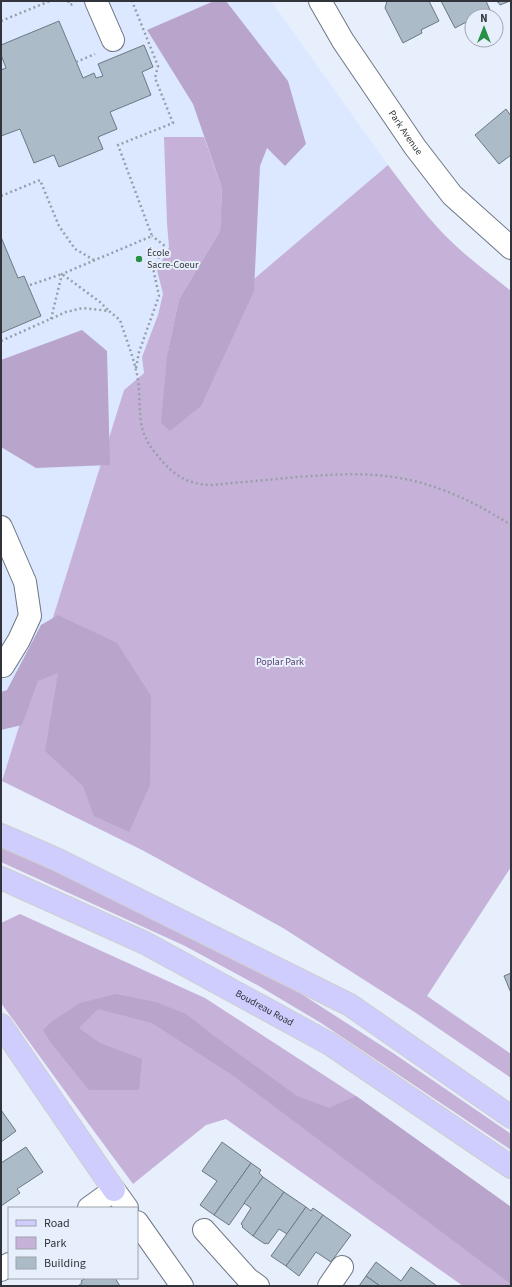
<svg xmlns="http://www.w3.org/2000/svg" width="512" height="1287" viewBox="0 0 512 1287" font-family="'Source Sans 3',sans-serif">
<rect width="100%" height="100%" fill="#e7effc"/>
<polygon fill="#dbe8ff" points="1,1 271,1 388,165 124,390 2,781"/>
<g fill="#c6b2d8">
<path d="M 164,137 L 204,137 L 222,188 L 220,231 L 179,299 L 168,352 L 388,165 C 409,193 430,222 456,246 C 473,262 493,276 511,291 L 511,867 L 427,996 L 511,1054 L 511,1078 L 416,1013 L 283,928 L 144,851 L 2,781 L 124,390 L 144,373 L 142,357 L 158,315 L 163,294 L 157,270 L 169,247 L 167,223 Z"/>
<polygon points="1,847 91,887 286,984 393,1053 511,1134 511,1150 321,1023 259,986 185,946 1,862"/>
<polygon points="20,914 205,998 356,1096 511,1207 511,1286 463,1286 226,1119 206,1125 133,1184 88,1123 1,1003 1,923"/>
</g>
<g fill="#b9a5cc">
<polygon points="214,1 226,1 288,81 306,144 285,166 267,148 260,166 254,291 201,406 170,431 161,423 167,356 179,299 220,231 222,188 193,104 147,30"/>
<polygon points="82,330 107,351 110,465 36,468 1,447 1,360"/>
<polygon points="58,615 117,643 151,696 150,785 129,832 94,816 83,786 45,751 58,673 38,681 22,725 1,730 1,692 7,690 41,625"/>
<polygon points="116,994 156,1002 186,1014 217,1038 297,1096 329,1108 356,1096 511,1207 511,1284 235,1077 152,1023 98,1009 79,1028 100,1043 142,1059 139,1090 89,1090 51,1043 43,1030 51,1022 80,1003"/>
</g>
<g fill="#abbbc7" stroke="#6a7984">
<polygon points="387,1 429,1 439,21 421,30 422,33 403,43 385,8"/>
<polygon points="441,1 486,1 490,10 479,16 472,16 472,19 455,28"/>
<polygon points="497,1 510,1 500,5 498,2 497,2"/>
<polygon points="59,21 83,78 94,73 96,78 103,76 98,64 144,45 153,67 142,72 151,95 110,112 117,129 98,137 103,149 59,167 54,155 34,163 20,129 1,136 1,70 6,68 1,55 1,45"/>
<polygon points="506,109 511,116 511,155 499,164 475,135"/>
<polygon points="1,237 18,278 24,276 41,316 1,333"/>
<polygon points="511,973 511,993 504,976"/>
<polygon points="1,1110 16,1131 1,1142"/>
<polygon points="222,1142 251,1163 214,1215 200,1205 217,1181 202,1171"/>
<polygon points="26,1147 43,1172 17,1189 20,1193 1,1206 1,1163"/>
<polygon points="251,1163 261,1170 259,1173 263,1177 229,1225 214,1215"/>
<polygon points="263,1177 284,1192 253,1236 242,1227 243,1226 241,1224 251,1208 244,1203"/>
<polygon points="284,1192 306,1207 287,1234 279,1229 268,1244 266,1243 265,1244 253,1236"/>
<polygon points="306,1207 311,1211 313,1208 323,1215 286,1266 271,1256"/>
<polygon points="323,1215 351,1235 331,1262 316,1252 299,1276 286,1266"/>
<polygon points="376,1262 401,1281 411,1267 437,1286 380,1286 366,1276"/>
<polygon points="366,1276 380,1286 359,1286"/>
<polygon points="86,1278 115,1278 120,1286 78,1286 82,1283 81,1281"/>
</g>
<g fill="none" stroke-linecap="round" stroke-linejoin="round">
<g stroke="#6e7684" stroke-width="24">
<g id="minor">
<polyline points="96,1 113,40"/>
<path id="s1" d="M 320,1 L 343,41 L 415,147 L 452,195 L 511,248"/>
<polyline points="1,527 25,582 30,616 19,640 3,666 1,666"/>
<polyline points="89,1208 114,1190 127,1208"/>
<polyline points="137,1222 182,1286"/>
<polyline points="204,1230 248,1279 258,1286"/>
<polyline points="1,1270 9,1264"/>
<polyline points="329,1286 342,1267"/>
</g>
</g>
<g stroke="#ceced0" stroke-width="24">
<g id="major">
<polyline points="1,835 56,859 350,1005 511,1117"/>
<path id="s2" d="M 1,878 L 145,943 L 330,1044 L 511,1167"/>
<polyline points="1,1025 114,1190"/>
</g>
</g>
<g stroke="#989ea8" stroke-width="2.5" stroke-dasharray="2 3" stroke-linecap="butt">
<polyline points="68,1 70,5 75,3"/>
<polyline points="1,21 50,1"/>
<polyline points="76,62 95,54"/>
<polyline points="1,196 40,180 59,226 75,249 94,260"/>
<polyline points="30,285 62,274 100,302 108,310"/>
<polyline points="51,319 62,274 152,236 118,145 173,123 155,78 158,66 132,1"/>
<path d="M 1,341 L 66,312 L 83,308 L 109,311 L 120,320 C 125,336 132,353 136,370 C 141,388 138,409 142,428 C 145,438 150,447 157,455 C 173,475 187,485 214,485 C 241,482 269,480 296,477 C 329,475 361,472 393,477 C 436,483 475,502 511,525"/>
<polyline points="136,368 139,352 159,296 153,268 165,246 152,236"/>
</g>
<use href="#minor" stroke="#fff" stroke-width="22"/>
<use href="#major" stroke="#cfcdfd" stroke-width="22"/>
</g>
<circle fill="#289047" stroke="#e7effc" stroke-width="1.5" cx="139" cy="259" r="4"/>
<g text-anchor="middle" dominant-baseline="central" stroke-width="4" stroke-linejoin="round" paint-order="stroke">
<g font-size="10" fill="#31343a" stroke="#e7effc">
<text stroke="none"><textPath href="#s1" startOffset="157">Park Avenue</textPath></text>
<text stroke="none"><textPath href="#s2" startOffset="294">Boudreau Road</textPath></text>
</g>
<g font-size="10" fill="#31343a" stroke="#e7effc" text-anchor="start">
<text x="147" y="253">École<tspan x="147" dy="12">Sacre-Coeur</tspan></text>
</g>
<g font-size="10" fill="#5c4073" stroke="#e7effc">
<text x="280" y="662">Poplar Park</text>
</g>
</g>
<rect width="512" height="1287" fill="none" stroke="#31343a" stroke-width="4"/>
<rect x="8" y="1207" width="130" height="72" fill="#e7effc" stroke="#9ea4ae"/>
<rect x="16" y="1220" width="20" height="6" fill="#cfcdfd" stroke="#9ea4ae"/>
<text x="44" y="1227" font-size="12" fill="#31343a">Road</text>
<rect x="16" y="1237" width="20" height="12" fill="#c6b2d8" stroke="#9ea4ae"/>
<text x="44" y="1247" font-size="12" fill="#31343a">Park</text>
<rect x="16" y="1257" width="20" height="12" fill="#abbbc7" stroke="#9ea4ae"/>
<text x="44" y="1267" font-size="12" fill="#31343a">Building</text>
<g transform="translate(484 28)"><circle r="19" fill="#e7effc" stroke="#9ea4ae"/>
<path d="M0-3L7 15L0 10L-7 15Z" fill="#289047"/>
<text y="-6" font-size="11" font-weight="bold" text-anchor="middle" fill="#31343a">N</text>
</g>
</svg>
